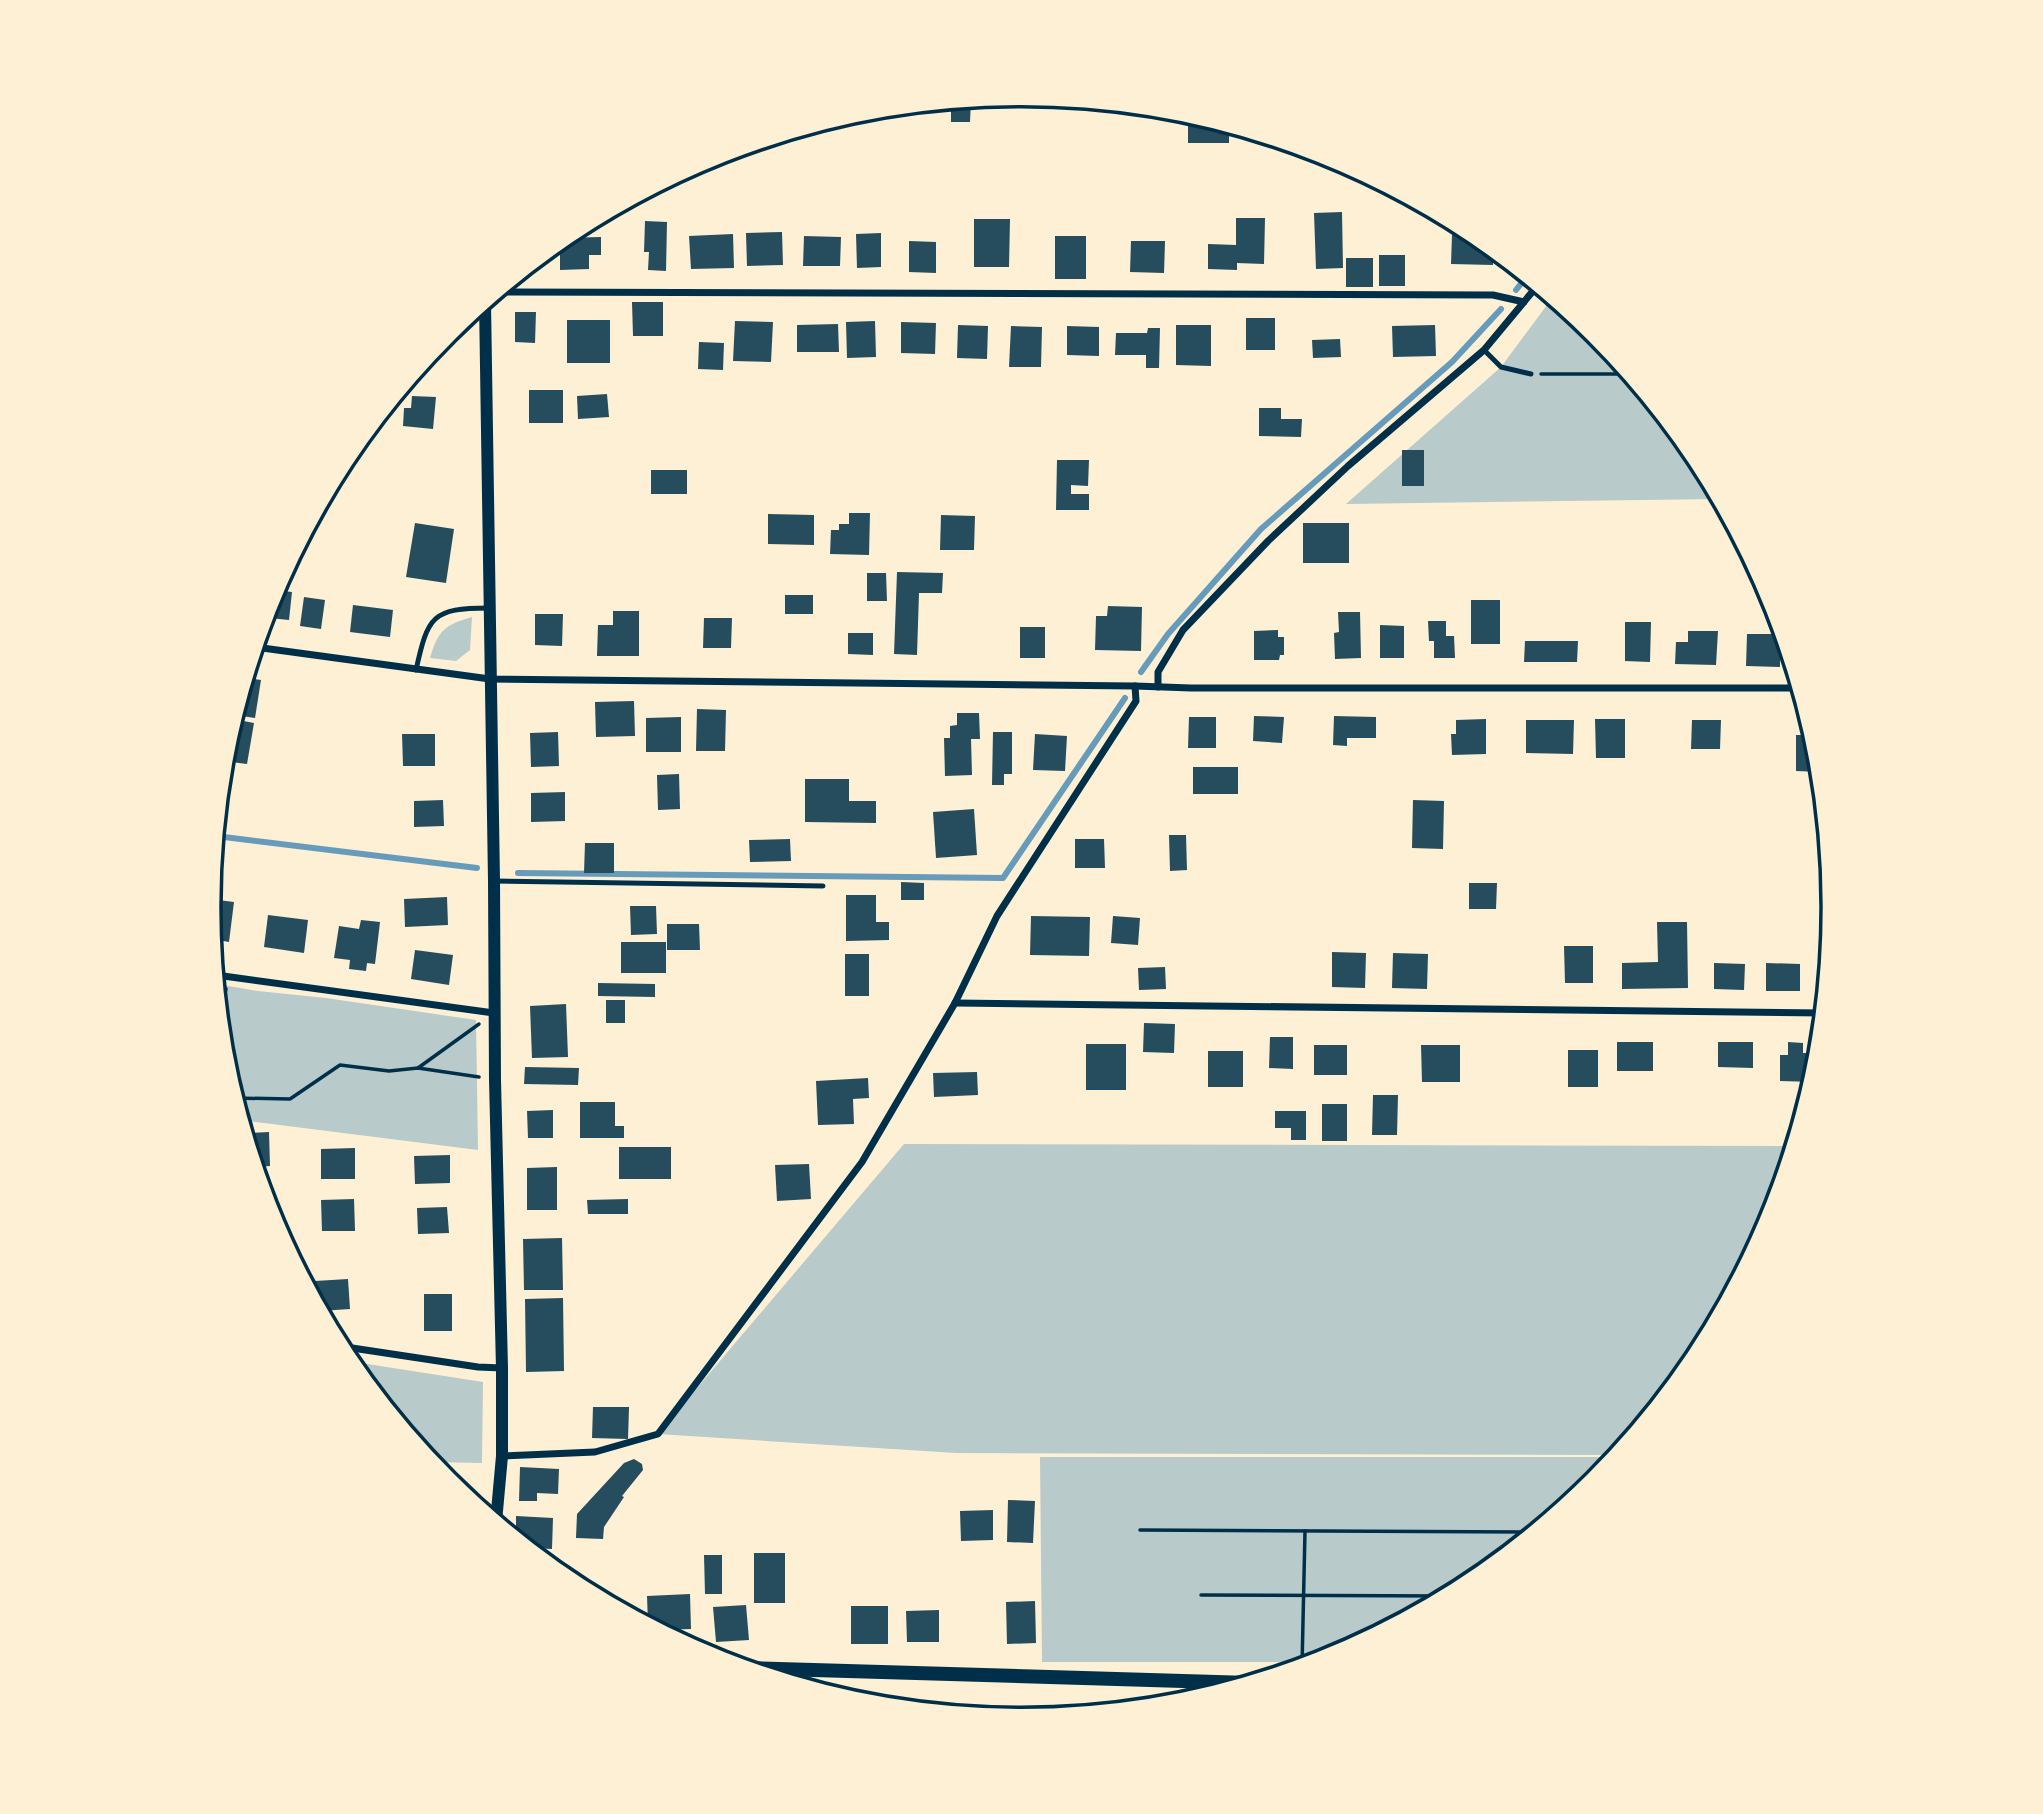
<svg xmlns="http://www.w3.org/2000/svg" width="2043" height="1814" viewBox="0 0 2043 1814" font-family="'PT Serif',serif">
<rect width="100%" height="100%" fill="#fdf0d5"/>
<g fill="#b9caca">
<polygon points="1553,297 1596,333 1697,456 1720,499 1346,504 1501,367"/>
<path d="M 472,617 L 470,650 L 456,661 L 430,658 C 438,630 445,625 472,617 Z"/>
<polygon points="217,984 258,991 326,998 476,1020 478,1150 241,1120 225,1065"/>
<polygon points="904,1144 1794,1146 1772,1218 1697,1359 1618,1455 956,1453 658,1434"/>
<polygon points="348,1361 483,1382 482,1463 431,1462"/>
<polygon points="1040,1457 1616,1457 1596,1482 1473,1583 1332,1658 1317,1662 1042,1662"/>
</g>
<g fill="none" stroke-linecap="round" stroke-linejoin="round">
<g stroke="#669bbc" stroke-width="6">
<polyline points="1516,290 1527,276"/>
<polyline points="1141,672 1168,634 1261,529 1452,362 1501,309"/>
<polyline points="216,836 477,868"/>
<polyline points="518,873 1003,878 1125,698"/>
</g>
</g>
<g fill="#264d5e">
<polygon points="971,100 970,122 951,122 951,101"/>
<polygon points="1188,113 1229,125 1229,143 1188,143"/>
<polygon points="1342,212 1343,268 1316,269 1314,213"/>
<polygon points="1236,218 1265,218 1264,264 1237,263 1237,270 1208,269 1208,244 1236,245"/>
<polygon points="974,219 1010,219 1009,267 974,267"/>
<polygon points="645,221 667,222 666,271 648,270 649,252 644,252"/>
<polygon points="1465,227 1493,248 1493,265 1451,264 1452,235 1465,235"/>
<polygon points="782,232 783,265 747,266 746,233"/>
<polygon points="881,233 881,267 857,268 856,234"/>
<polygon points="733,234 734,268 691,269 689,236"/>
<polygon points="804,236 841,237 840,266 803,266"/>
<rect x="1055" y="236" width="31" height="43"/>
<polygon points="601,237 601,255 589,255 589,269 560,270 560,240 562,238"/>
<polygon points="909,241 936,242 936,273 909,272"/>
<polygon points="1131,241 1165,241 1164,273 1130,272"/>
<rect x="1379" y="255" width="26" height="31"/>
<rect x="1346" y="258" width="27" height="29"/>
<polygon points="632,302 663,302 663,336 633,336"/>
<polygon points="515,312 536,312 535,343 515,342"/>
<rect x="1246" y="318" width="29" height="32"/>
<rect x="567" y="320" width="43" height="43"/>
<polygon points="735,321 773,322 771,362 733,361"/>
<polygon points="875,321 876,357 847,358 846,322"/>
<polygon points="901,322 936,323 935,354 901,353"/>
<polygon points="838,324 839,352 797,352 797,325"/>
<polygon points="958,325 988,326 987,359 957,358"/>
<polygon points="1176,325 1211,325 1211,366 1176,365"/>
<polygon points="1435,325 1436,356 1393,357 1392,326"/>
<polygon points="1011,326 1042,327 1041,367 1009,367"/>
<polygon points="1067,326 1099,327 1099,356 1067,355"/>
<polygon points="1148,328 1160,328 1159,368 1146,368 1146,355 1115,355 1116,333 1147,333"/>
<polygon points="1340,339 1341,357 1313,358 1312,340"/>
<polygon points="699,342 724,343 723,370 698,369"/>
<rect x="529" y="390" width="34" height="33"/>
<polygon points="607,394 609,417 578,419 577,396"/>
<polygon points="412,396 436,397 433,429 403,426 404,408 411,408"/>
<polygon points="1259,408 1281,408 1281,419 1302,419 1301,437 1259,436"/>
<rect x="1402" y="450" width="22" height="36"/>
<polygon points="1057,460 1089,460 1088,486 1071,485 1071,494 1089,494 1089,510 1056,510"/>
<rect x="651" y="470" width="36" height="24"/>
<polygon points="849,513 870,513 869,555 830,554 831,530 839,530 839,524 849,524"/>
<polygon points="768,514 814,515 814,545 768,544"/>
<polygon points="941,515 975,516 974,550 940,550"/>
<polygon points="415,523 454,529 446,583 406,577"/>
<rect x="1303" y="523" width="46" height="40"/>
<polygon points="897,572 943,573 942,593 919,593 917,655 894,654"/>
<polygon points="867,573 886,573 887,601 867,601"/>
<polygon points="274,590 292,592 289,620 269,618"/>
<rect x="785" y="595" width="28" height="19"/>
<polygon points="304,597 325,600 321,629 300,626"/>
<rect x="1471" y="600" width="29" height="44"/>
<polygon points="353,605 393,610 390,637 350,632"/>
<polygon points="1108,606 1142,607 1141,651 1095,650 1096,616 1107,616"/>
<polygon points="613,611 639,611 639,656 597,656 598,625 613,625"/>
<polygon points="1338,612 1360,612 1361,658 1335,659 1334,633 1339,632"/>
<polygon points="535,614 563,614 562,646 535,645"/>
<polygon points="704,618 732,618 731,648 703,648"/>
<polygon points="1428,621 1446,621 1446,636 1454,636 1455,658 1434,658 1434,641 1429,641"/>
<polygon points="1625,622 1651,622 1650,662 1625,661"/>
<polygon points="1380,625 1404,626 1404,658 1380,658"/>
<rect x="1020" y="627" width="25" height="31"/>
<polygon points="1278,630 1278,637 1284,637 1284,655 1280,655 1279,660 1254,660 1254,631"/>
<polygon points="1688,631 1718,631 1716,665 1675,664 1676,642 1688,642"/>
<polygon points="848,633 873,633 873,655 848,654"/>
<polygon points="1747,634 1780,634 1780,667 1746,666"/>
<polygon points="1525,641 1578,641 1577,662 1524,662"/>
<polygon points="246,678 261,680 255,718 235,715"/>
<polygon points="634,701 635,736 596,737 595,702"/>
<polygon points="697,709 726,710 725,751 696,751"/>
<polygon points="957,713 979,713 980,739 971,739 972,775 945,776 944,738 950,738 950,726 957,725"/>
<polygon points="1254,716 1284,717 1282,743 1253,741"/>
<polygon points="1334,716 1376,717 1376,738 1347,738 1347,746 1333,745"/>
<polygon points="681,717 681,752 646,752 646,718"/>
<polygon points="1189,717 1216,717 1216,748 1188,748"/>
<polygon points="233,719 254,723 247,764 223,761 225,748"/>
<polygon points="1486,719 1486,754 1452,755 1451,734 1456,734 1456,720"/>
<polygon points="1595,719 1625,719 1625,758 1596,758"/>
<polygon points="1526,720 1574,720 1573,754 1526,753"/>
<polygon points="1692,720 1721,720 1720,749 1691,749"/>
<polygon points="558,732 559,766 531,767 530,733"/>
<polygon points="993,732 1012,732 1012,774 1004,774 1004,785 992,785"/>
<polygon points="402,734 435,734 435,766 403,766"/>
<polygon points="1035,734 1067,736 1065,771 1033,770"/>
<polygon points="1796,735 1814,735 1818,749 1821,772 1796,771"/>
<rect x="1193" y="767" width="45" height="27"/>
<polygon points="679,774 680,809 658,810 657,775"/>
<polygon points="805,779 849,779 849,801 876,801 876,823 805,822"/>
<polygon points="565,792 565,821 531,822 531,793"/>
<polygon points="443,800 444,826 414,827 414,801"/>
<polygon points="1413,800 1444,801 1443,849 1412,848"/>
<polygon points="974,809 977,855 936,858 933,812"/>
<polygon points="1169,835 1186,835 1187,870 1170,871"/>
<polygon points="790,839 791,861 750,862 749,840"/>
<polygon points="1075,839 1104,839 1105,868 1075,868"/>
<polygon points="585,843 614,843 614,873 584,873"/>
<polygon points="901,882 924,883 924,900 901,900"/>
<polygon points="1469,883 1497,883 1496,909 1469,909"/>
<polygon points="846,895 876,895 876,922 889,922 889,940 846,941"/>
<polygon points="447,897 448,925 405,927 404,899"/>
<polygon points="210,899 234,902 229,942 212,939"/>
<polygon points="630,906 656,906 657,934 631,935"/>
<polygon points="268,915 308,920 304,953 264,947"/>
<polygon points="1031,916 1090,917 1089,956 1030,955"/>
<polygon points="1113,916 1140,918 1138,945 1111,943"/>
<polygon points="361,920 380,922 375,964 367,963 366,971 349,969 350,960 334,958 339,926 359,929"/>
<polygon points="1657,922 1687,922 1688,988 1622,989 1622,963 1658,962"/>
<polygon points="667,924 699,924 700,950 667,950"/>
<rect x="621" y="942" width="45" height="31"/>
<polygon points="1564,946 1593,946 1593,983 1565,983"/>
<polygon points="415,950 453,955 449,985 411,979"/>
<polygon points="1332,952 1366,953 1365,988 1332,987"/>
<polygon points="1393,953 1428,954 1427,989 1392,988"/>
<rect x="845" y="954" width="24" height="42"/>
<polygon points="1714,963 1745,964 1744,990 1714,989"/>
<polygon points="1766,963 1800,964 1800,991 1766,991"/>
<polygon points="1165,967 1166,989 1139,990 1138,968"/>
<polygon points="598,983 655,984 655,997 598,996"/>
<rect x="606" y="1000" width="19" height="23"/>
<polygon points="566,1004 568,1057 532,1058 530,1006"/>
<polygon points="1144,1023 1175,1024 1174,1053 1143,1052"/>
<polygon points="1270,1037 1293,1037 1293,1069 1269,1068"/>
<rect x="1617" y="1042" width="36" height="29"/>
<polygon points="1718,1042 1753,1042 1753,1068 1718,1067"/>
<polygon points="1788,1042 1803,1043 1803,1053 1816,1053 1816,1075 1814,1082 1780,1081 1780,1055 1788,1055"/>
<rect x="1086" y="1044" width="40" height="46"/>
<rect x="1314" y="1045" width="33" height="30"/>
<polygon points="1421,1045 1460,1045 1460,1082 1422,1082"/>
<rect x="1568" y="1050" width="30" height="37"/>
<rect x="1208" y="1051" width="35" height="36"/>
<polygon points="525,1067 579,1068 578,1085 524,1084"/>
<polygon points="977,1072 978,1095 934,1097 933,1073"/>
<polygon points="868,1078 869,1098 853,1099 854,1124 818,1125 816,1081"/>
<polygon points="1373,1095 1398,1095 1397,1135 1372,1135"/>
<polygon points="580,1102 615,1102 615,1126 624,1126 624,1138 580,1138"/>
<rect x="1322" y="1104" width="25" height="37"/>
<polygon points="553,1110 553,1138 528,1138 527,1111"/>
<polygon points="1275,1111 1306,1111 1306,1140 1291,1140 1291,1128 1275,1128"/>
<polygon points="269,1132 270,1166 255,1167 245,1133"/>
<rect x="619" y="1147" width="52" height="32"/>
<polygon points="355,1148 355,1179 321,1179 321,1149"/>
<polygon points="450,1155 450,1183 415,1184 414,1156"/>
<polygon points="809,1164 811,1199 777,1201 775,1165"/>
<polygon points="557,1167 557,1210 527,1210 527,1168"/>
<polygon points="354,1199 355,1231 322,1231 321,1200"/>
<polygon points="628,1199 628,1214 588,1214 587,1200"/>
<polygon points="447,1207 449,1233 418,1234 417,1208"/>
<polygon points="562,1238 563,1290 524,1290 523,1239"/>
<polygon points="348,1279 350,1309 320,1311 316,1303 315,1281"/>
<rect x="424" y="1294" width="28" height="37"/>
<polygon points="563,1298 564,1371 526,1372 525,1299"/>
<polygon points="593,1407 629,1407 628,1439 592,1438"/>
<polygon points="634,1459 642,1464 643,1470 622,1496 624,1497 604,1527 603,1539 576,1538 577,1514 624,1463"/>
<polygon points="520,1467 559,1469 558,1494 537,1493 537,1501 519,1501"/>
<polygon points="1008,1500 1035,1501 1033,1543 1007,1542"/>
<polygon points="993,1510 993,1540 961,1541 960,1511"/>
<polygon points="516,1516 553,1518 552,1549 528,1548 516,1538"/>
<rect x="754" y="1553" width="31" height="50"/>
<polygon points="704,1555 722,1555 722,1594 705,1594"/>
<polygon points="690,1594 691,1629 659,1630 648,1624 647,1596"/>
<polygon points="1035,1601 1036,1643 1007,1644 1006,1602"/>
<polygon points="746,1605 749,1640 716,1642 713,1607"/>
<rect x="851" y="1606" width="37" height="38"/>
<polygon points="939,1610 939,1642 907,1642 906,1611"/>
</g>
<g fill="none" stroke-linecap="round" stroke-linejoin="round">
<g stroke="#003049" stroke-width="3.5">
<polyline points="1541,374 1630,374"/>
<polyline points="220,1018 226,989"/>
<polyline points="418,1068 479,1024"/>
<polyline points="234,1098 290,1099 340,1065 389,1071 418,1068 479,1077"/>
<polyline points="1140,1530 1534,1532"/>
<polyline points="1201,1595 1448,1596"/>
<polyline points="1302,1667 1305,1531"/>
</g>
<g stroke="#003049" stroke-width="5">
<polyline points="1484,350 1501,367 1531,374"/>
<path d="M 416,670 C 428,616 432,608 489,608"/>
<polyline points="494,881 823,886"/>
</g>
<g stroke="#003049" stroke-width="7">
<polyline points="496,292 1493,295 1524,302"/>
<polyline points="255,647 490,679 1135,686 1191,688 1800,688"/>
<polyline points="1158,687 1158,672 1183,630 1268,541 1348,466 1484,350 1538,285"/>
<polyline points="216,975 494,1013"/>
<polyline points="955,1003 1824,1013"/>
<polyline points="339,1346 478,1367 502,1368"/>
<polyline points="502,1456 595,1452 658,1434 862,1162 955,1003 997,916 1136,701 1135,686"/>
</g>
<polyline stroke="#003049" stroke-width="12" points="485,302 494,881 495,1080 502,1368 502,1456 496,1522"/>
<polyline stroke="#003049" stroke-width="14" points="746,1668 1250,1683"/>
</g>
<path d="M0 0H2043V1814H0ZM221 907a800 800 0 1 1 1600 0a800 800 0 1 1-1600 0Z" fill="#fdf0d5" fill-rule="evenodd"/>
<path fill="none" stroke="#003049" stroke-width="3.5" d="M221 907a800 800 0 1 1 1600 0a800 800 0 1 1-1600 0Z"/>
</svg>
